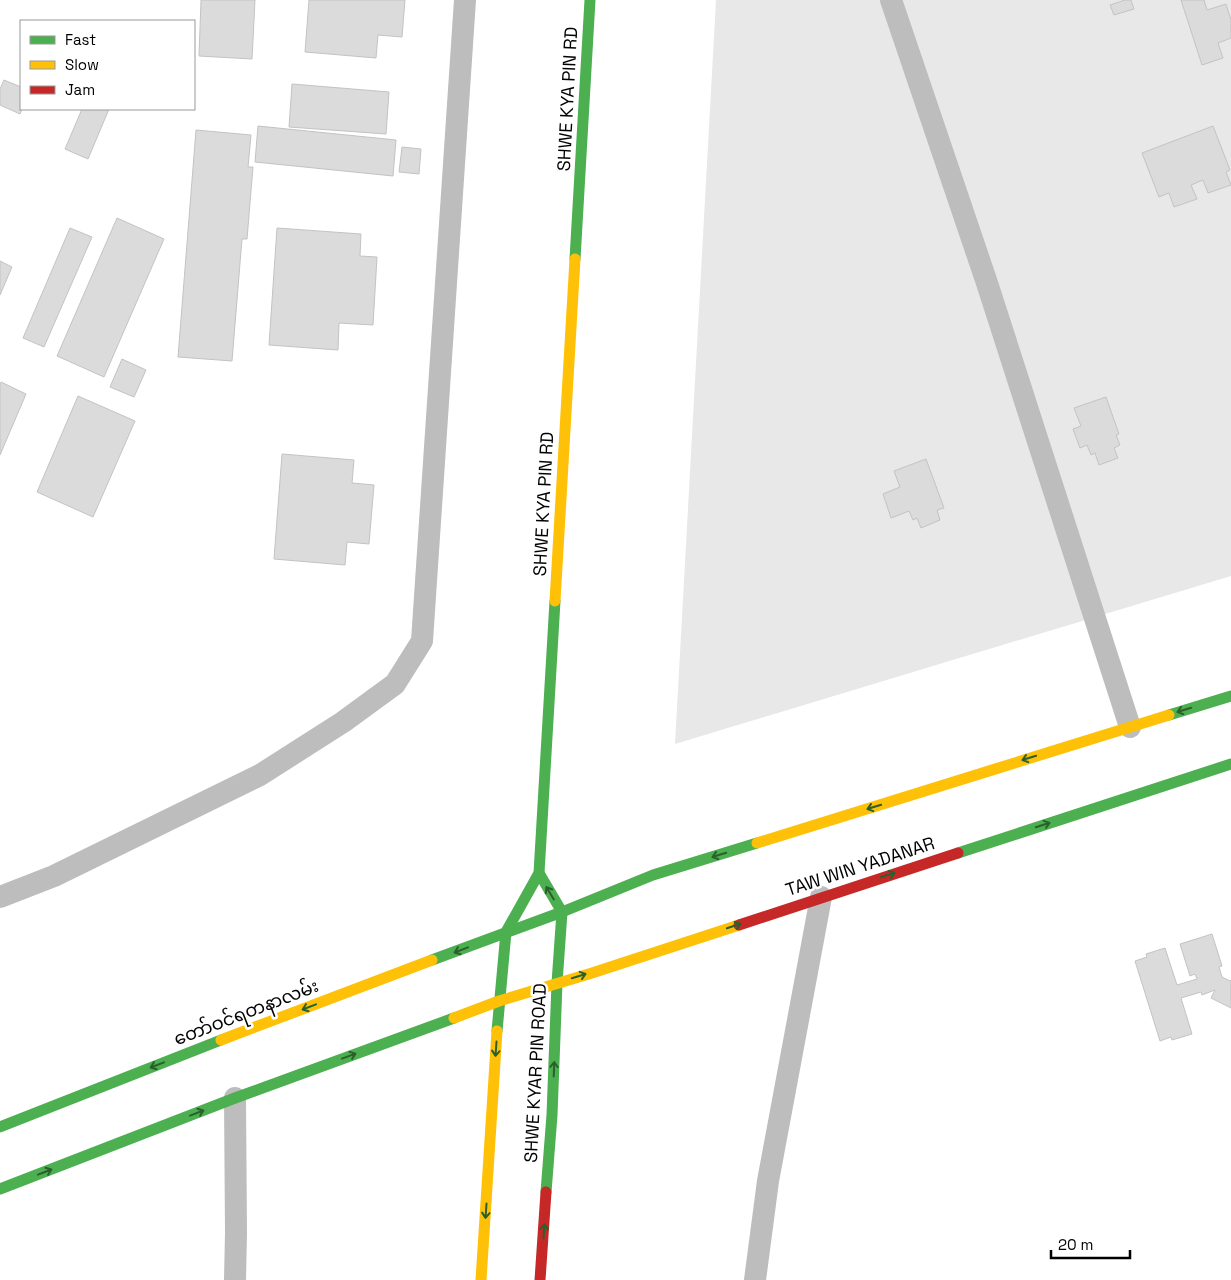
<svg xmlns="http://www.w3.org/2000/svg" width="1231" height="1280" viewBox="0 0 1231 1280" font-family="'Space Grotesk','Noto Sans Myanmar',sans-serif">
<rect width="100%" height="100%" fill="#fff"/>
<polygon fill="#e8e8e8" points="716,0 1231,0 1231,576 675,744"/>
<g fill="#dbdbdb" stroke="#c3c3c3">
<polygon points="201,0 255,0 252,59 199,56"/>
<polygon points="309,0 405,0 402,37 378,35 376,58 305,52"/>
<polygon points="1125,0 1131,0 1134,9 1114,15 1110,5"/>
<polygon points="1181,0 1204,0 1207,10 1226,4 1231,20 1231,38 1218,43 1223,58 1202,65"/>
<polygon points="4,80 21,87 22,109 20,114 0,105 0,89"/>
<polygon points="292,84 389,92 386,134 289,127"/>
<polygon points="82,109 109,109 88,159 65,149"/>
<polygon points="258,126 396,140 393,176 255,162"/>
<polygon points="1213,126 1230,170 1226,172 1231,185 1208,193 1203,180 1191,185 1197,199 1174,207 1169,193 1159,197 1142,153"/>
<polygon points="196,130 251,135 248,167 253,167 247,239 242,239 232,361 178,357"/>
<polygon points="402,147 421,149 419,174 399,172"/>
<polygon points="117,218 164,239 104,377 57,356"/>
<polygon points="70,228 92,237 44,347 23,338"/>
<polygon points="277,228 361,234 360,256 377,257 373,325 339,323 338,350 269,345"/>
<polygon points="0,261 12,267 0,295"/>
<polygon points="122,359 146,370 134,397 110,387"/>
<polygon points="1,382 26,394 0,455 0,384"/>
<polygon points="78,396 135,421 93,517 37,492"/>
<polygon points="1106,397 1119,434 1116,435 1120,445 1114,448 1118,458 1099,465 1095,453 1091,455 1087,445 1080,448 1073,429 1081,426 1074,408"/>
<polygon points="282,454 354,460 352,483 374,485 369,544 347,542 345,565 274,559"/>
<polygon points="926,459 944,508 937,510 940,520 921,528 917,518 913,520 909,511 891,518 883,494 900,487 894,471"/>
<polygon points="1212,934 1222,966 1219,967 1222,977 1230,981 1231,980 1231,1008 1211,998 1215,990 1202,995 1201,992 1181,998 1192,1034 1172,1040 1171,1037 1160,1041 1135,961 1147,957 1146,954 1165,948 1177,985 1197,979 1195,974 1190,976 1180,944"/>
</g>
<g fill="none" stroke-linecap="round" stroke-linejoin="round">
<g stroke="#bdbdbd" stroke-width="22">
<polyline points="891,0 987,283 1130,727"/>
<polyline points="0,897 54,876 260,775 343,722 395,684 422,641 465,0"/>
<polyline points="235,1098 236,1233 235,1280"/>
<polyline points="755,1280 768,1181 821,897"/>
</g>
<g stroke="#4caf50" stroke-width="11">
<polyline points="575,259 590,0"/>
<polyline points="1169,715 1231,696"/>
<polyline points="958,853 1231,764"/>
<polyline points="539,873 562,912 557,983 552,1115 546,1192"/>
<polyline points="432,960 562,912 653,875 757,843"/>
<polyline points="497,1031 506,932 539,873 555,601"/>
<polyline points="0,1127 221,1040"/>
<polyline points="0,1189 235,1098 454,1018"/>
</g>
<g stroke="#ffc107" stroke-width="11">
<polyline points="555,601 575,259"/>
<polyline points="757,843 1169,715"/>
<polyline points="454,1018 499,1001 592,973 739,925"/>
<polyline points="221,1040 432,960"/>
<polyline points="481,1280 497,1031"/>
</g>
<g stroke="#c62828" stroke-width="11">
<polyline points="739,925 958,853"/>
<polyline points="540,1280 546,1192"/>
</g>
</g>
<defs><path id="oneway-shaft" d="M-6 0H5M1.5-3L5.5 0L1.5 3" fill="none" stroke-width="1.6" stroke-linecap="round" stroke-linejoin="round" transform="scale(1.25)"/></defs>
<g stroke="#2a602c">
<use href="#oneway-shaft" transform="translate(1184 710) rotate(163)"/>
<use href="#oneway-shaft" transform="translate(1029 758) rotate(163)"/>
<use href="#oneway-shaft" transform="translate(874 807) rotate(163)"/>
<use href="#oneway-shaft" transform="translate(1043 825) rotate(-18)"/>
<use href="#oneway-shaft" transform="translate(719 855) rotate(163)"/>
<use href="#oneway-shaft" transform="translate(888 875) rotate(-18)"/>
<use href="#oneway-shaft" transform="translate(550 893) rotate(-121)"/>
<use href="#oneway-shaft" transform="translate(734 926) rotate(-18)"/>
<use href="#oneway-shaft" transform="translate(461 950) rotate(159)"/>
<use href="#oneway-shaft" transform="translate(579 976) rotate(-17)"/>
<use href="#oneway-shaft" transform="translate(309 1007) rotate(159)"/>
<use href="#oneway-shaft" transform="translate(496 1049) rotate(94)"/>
<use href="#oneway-shaft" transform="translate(349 1056) rotate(-20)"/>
<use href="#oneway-shaft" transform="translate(157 1065) rotate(159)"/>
<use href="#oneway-shaft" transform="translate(554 1069) rotate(-88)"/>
<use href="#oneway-shaft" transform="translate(197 1113) rotate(-21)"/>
<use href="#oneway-shaft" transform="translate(45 1172) rotate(-21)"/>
<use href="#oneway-shaft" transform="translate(486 1211) rotate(94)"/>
<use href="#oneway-shaft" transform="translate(544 1231) rotate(-86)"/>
</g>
<g text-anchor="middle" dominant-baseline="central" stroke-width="5" stroke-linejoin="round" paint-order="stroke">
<g font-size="18" fill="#000" stroke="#fff">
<text transform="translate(567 99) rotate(-87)">SHWE KYA PIN RD</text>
<text transform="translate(543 504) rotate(-87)">SHWE KYA PIN RD</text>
<text transform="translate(860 866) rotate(-18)">TAW WIN YADANAR</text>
<text transform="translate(246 1012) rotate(-21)">တော်ဝင်ရတနာလမ်း</text>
<text transform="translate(535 1073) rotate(-87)">SHWE KYAR PIN ROAD</text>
</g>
</g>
<rect x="20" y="20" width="175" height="90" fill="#ffffff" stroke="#999999"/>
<rect x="30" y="36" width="25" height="8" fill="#4caf50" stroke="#999999"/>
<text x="65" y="45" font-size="15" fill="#000000">Fast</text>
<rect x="30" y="61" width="25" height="8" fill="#ffc107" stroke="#999999"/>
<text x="65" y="70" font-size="15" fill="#000000">Slow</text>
<rect x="30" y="86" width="25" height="8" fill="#c62828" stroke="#999999"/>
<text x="65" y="95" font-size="15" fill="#000000">Jam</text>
<path d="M1051 1250v8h79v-8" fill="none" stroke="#000000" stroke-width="2.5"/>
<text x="1058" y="1250" font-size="15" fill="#000000" stroke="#ffffff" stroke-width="4" paint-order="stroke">20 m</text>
</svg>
